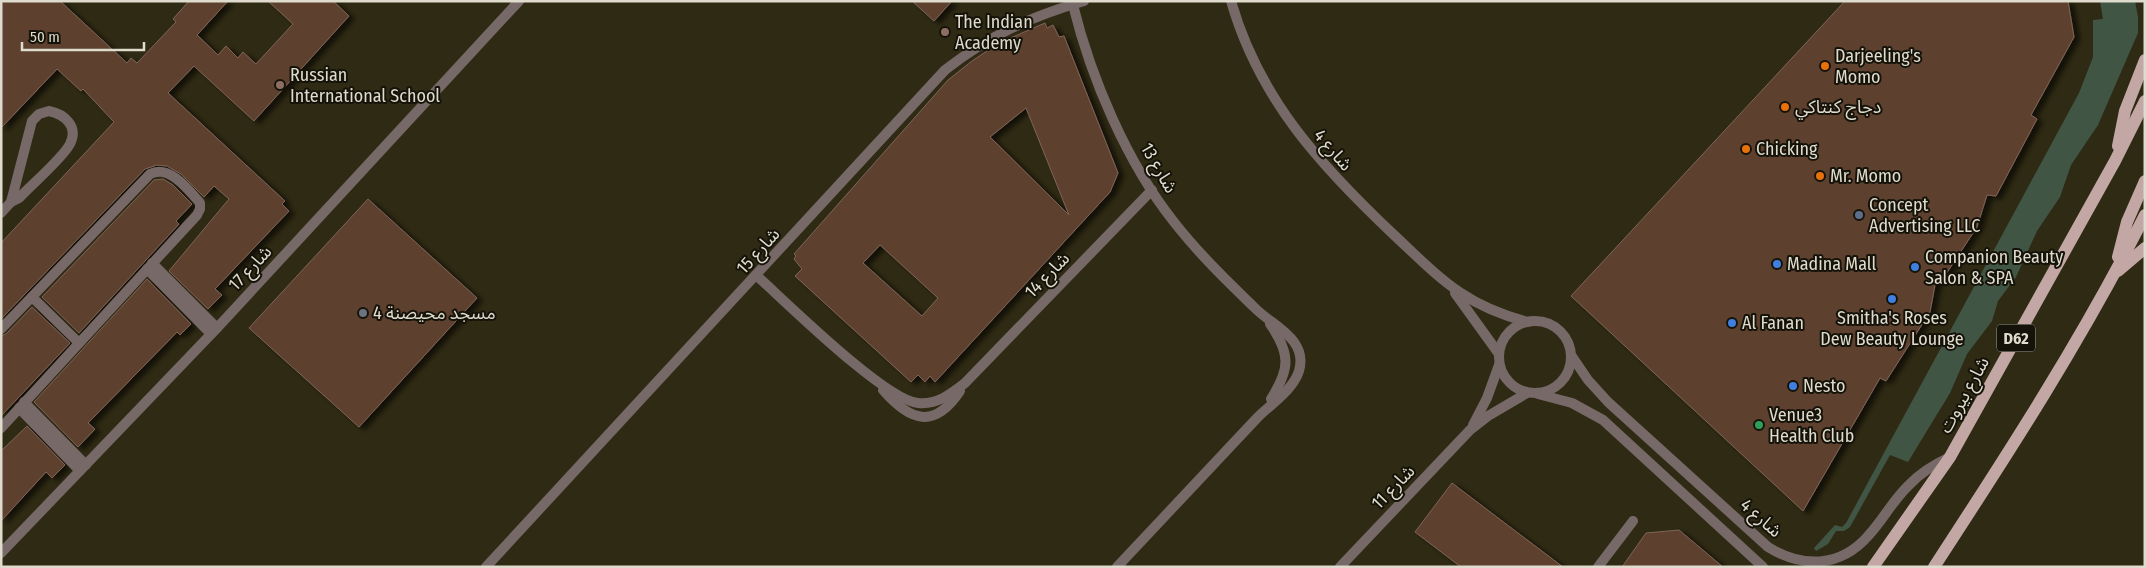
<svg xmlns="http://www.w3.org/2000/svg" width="2146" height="568" viewBox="0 0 2146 568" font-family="'Fira Sans Condensed','Noto Sans Arabic',sans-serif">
<defs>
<filter id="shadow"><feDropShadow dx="5.5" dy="3" stdDeviation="2.5" flood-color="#0009"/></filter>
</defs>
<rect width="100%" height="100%" fill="#2f2a13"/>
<polygon fill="#405544" points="2100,1 2135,1 2138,17 2138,33 2098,125 2071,165 2060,197 2037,231 2016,277 1998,301 1992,321 1967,354 1950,393 1908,462 1890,455 1850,527 1844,531 1836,531 1828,544 1816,551 1814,548 1835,525 1842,527 1846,523 2079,93 2093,57 2093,20 2103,19"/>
<g fill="#5d3f2f" stroke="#7f6558" fill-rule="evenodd" filter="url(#shadow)">
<polygon points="1,1 60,1 127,63 131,58 137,63 176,22 173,19 189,1 228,1 197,35 218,55 226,46 238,58 243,52 256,64 293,24 268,1 333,1 349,16 254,121 194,66 168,93 285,201 282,204 289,211 215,289 222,295 208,309 169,271 229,199 214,186 204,197 181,174 167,166 157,165 145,169 1,319 1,243 114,122 83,89 81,91 57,69 1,128"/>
<polygon points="912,1 952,1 934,21"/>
<polygon points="1845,1 2068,1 2074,37 2031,115 2037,119 1996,196 1987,195 1977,227 1946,274 1935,285 1930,312 1886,381 1880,378 1803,511 1571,296"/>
<path d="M 1045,23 L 1047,28 L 1053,25 L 1059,37 L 1064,36 L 1118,173 L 1110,192 L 935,382 L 930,376 L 925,382 L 918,375 L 911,382 L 795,276 L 802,269 L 794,259 L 796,256 L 794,254 L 948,80 L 972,61 L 999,43 ZM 1026,108 L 1069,215 L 990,137 ZM 880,245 L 938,298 L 922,316 L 863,263 Z"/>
<polygon points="163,179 173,185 192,204 176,221 179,224 79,333 42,297 154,180"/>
<polygon points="368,199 477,298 359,427 249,328"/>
<polygon points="147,279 191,324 180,335 177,332 88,423 95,429 78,447 34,402"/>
<polygon points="32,307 70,343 1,416 1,336 6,334"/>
<polygon points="27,426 65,465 52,478 46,472 1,521 1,451"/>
<polygon points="1452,483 1514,530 1563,567 1461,567 1415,532"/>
<polygon points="1679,530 1723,567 1622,567 1646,533"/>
</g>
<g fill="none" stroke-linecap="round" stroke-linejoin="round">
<g stroke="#776968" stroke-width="10">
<path d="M 1231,1 C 1259,99 1321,166 1393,234 C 1440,278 1463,305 1528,322"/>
<path d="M 1073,5 C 1091,78 1127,163 1174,222 C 1199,254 1228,282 1257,310 C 1275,327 1308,340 1299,371 C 1293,390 1271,404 1257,418 C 1210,468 1164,517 1117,567"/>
<path d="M 49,111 C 64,114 79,126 70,144 C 62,159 32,184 19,198 L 11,202 L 32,121 L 39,114 Z"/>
<polyline points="1,213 11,202"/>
<polyline points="152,263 217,328"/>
<polyline points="147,269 211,334"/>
<path d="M 757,276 C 786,302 885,400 918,403 C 937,405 951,394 965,383 L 1152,190"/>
<polyline points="1455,293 1499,354"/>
<polyline points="32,297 79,343"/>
<circle cx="1535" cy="357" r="36"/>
<path d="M 1270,324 C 1291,354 1290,369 1271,399"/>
<path d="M 1,329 L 150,174 C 169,164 188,189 200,203 L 200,209 L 197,215 L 1,428"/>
<path d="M 1571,355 L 1588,380 L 1608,402 L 1768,547 C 1802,568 1840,568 1868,536 C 1883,520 1893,500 1909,485 C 1920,473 1935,464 1950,457"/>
<path d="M 883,390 C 910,421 934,430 960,391"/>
<polyline points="1538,394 1572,403 1603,420 1763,567"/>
<polyline points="24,402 86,465"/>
<polyline points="19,408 80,471"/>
<polyline points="1473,425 1487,398 1499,365"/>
<polyline points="1,553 217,328 519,1"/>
<path d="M 486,567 L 945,70 C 990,35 1030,17 1084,1"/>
<polyline points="1340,567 1470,430 1488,416 1527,393"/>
<polyline points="1598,567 1633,521"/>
</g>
<g stroke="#c3a7a4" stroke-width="12">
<polyline points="2118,146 2125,111 2145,60"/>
<polyline points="2118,257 2127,222 2145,181"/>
<polyline points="2118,271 2145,248"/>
<polyline points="1873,567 1950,457 2115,161 2145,101"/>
<path d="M 1934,567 C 2009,452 2083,338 2145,215"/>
</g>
</g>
<g fill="#8d6e63" stroke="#151309" stroke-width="2">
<circle cx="945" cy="32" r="5"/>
<circle cx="280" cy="85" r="5"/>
</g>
<g fill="#e8710a" stroke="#151309" stroke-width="2">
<circle cx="1825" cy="66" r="5"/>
<circle cx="1785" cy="107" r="5"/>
<circle cx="1746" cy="149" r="5"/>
<circle cx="1820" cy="176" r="5"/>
</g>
<circle fill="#5c6f8a" stroke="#151309" stroke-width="2" cx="1859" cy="215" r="5"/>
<g fill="#3f7fe0" stroke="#151309" stroke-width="2">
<circle cx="1777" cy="264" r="5"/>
<circle cx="1915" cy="267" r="5"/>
<circle cx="1892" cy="299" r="5"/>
<circle cx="1732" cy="323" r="5"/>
<circle cx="1793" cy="386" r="5"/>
</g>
<circle fill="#6b7280" stroke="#151309" stroke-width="2" cx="363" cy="313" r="5"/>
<circle fill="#2e9e5b" stroke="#151309" stroke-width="2" cx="1759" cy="425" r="5"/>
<g text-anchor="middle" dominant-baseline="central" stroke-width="4" stroke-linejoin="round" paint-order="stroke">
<rect fill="#151309" stroke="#a2a093" stroke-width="1" x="1997" y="324.5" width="38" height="27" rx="4"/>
<g font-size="16" font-weight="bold" fill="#dfdcce">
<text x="2016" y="338">D62</text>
</g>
<g font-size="18" fill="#dfdcce" stroke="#151309" text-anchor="start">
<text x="955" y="22">The Indian<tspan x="955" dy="21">Academy</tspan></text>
<text x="1835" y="56">Darjeeling's<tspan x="1835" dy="21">Momo</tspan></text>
<text x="290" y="75">Russian<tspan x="290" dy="21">International School</tspan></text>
<text x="1795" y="107">دجاج كنتاكي</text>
<text x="1756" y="149">Chicking</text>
<text x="1830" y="176">Mr. Momo</text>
<text x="1869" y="205">Concept<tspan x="1869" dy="21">Advertising LLC</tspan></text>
<text x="1925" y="257">Companion Beauty<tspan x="1925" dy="21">Salon &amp; SPA</tspan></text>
<text x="1787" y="264">Madina Mall</text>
<text x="373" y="313">مسجد محيصنة 4</text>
<text x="1892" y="318" text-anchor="middle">Smitha's Roses<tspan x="1892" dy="21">Dew Beauty Lounge</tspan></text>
<text x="1742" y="323">Al Fanan</text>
<text x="1803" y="386">Nesto</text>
<text x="1769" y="415">Venue3<tspan x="1769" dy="21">Health Club</tspan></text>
</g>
<g font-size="18" fill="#dfdcce" stroke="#151309">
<text transform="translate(1333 150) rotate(49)">شارع 4</text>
<text transform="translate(1159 168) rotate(60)">شارع 13</text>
<text transform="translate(758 251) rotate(-48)">شارع 15</text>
<text transform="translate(250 268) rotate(-47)">شارع 17</text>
<text transform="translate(1047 275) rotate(-46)">شارع 14</text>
<text transform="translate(1964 395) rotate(-61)">شارع بيروت</text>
<text transform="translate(1393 487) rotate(-46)">شارع 11</text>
<text transform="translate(1761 518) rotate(41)">شارع 4</text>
</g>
</g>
<rect width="2146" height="568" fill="none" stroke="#dfdcce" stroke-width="5"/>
<path d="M22 42v8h122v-8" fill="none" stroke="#dfdcce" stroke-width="2.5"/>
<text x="30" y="42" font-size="15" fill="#dfdcce" stroke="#151309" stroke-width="4" paint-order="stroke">50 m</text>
</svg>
